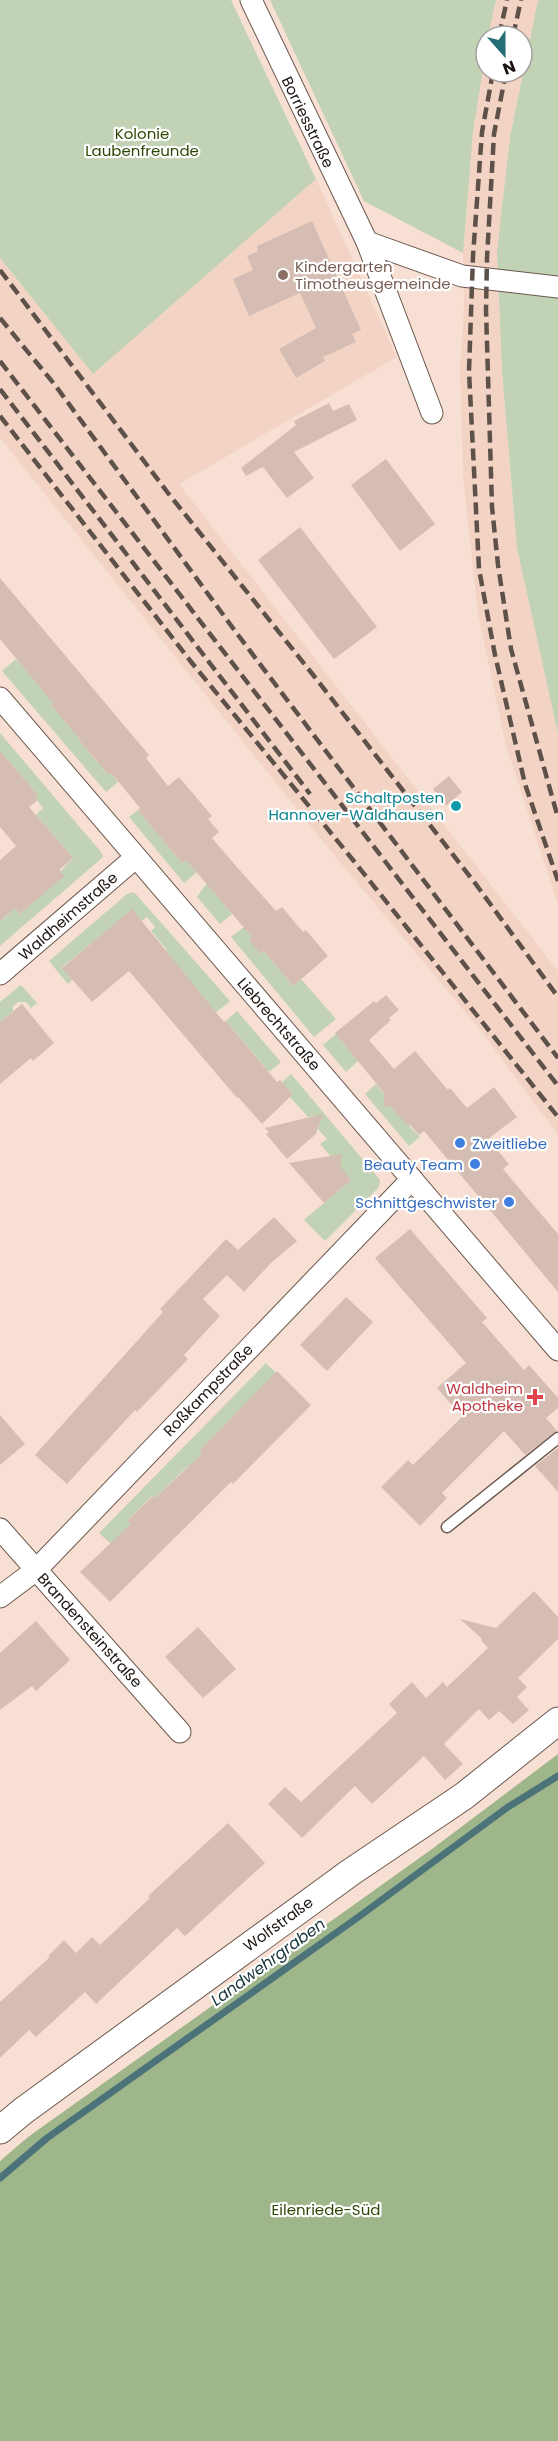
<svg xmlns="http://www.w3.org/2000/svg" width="558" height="2441" viewBox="0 0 558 2441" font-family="Poppins,sans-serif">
<rect width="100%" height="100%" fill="#f7e0d3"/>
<g fill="#f3d4c4">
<polygon points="496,0 538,0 510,137 497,251 502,371 517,548 558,734 558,904 506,746 478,614 463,475 460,369 464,305 463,253 473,132 486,51 486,72 522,72 522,36 488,36"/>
<polygon points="316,179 397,357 179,484 558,971 558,1135 481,1031 328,848 0,438 0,258 93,374"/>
</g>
<g fill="#c2d2b5">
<polygon points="0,0 231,0 316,179 93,374 0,258"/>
<polygon points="270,0 496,0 488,36 486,36 486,51 473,132 463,253 364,201"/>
<polygon points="538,0 558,0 558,734 517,548 502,371 497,251 510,137"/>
<polygon points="16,659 56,701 51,705 79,737 78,739 97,762 103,764 102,768 108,774 112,774 118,782 106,792 2,671"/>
<polygon points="0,733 101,852 103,857 0,946 0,916 3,919 15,908 20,914 73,858 36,815 43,808 35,798 38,795 0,751"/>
<polygon points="138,810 182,863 187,859 197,872 184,883 129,817"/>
<polygon points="207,883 232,914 220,924 197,897"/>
<polygon points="134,892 230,1001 207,1020 165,952 167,950 151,931 155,927 147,917 142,921 132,910 62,967 72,980 68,984 49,961 127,894"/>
<polygon points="244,927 252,937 249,940 260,953 264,951 293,986 301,979 336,1019 314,1037 231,937"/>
<polygon points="21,985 37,1003 31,1008 26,1002 18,1002 13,1006 13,1011 0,1022 0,1002"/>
<polygon points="237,1011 281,1062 269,1072 226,1021"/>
<polygon points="336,1034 358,1061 346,1072 323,1045"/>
<polygon points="291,1074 380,1180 379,1187 325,1241 304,1220 351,1180 320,1144 327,1139 318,1129 320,1123 314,1116 308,1117 290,1097 293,1094 282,1082"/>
<polygon points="376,1084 385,1095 384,1100 420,1137 409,1146 365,1094"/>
<polygon points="266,1363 276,1373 198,1477 187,1467 155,1498 152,1496 128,1520 131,1524 111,1544 99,1533"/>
</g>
<polygon fill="#9fb68a" points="558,1754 558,2441 0,2441 0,2161 28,2137 432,1849"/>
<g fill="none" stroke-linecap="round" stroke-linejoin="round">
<polyline stroke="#4c737a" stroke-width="7" points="0,2178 47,2138 357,1918 508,1807 558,1776"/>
</g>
<g fill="#d6bdb4">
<polygon points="312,221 361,330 352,334 356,342 323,357 325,361 296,378 279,349 316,328 300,293 249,316 233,279 253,270 247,256 258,251 257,246"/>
<polygon points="329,403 333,411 349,404 357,420 294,452 314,478 287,498 263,467 246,476 241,468 296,425 294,421"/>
<polygon points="386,459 435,524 400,551 351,485"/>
<polygon points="300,527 377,627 334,659 258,560"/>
<polygon points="0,578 149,755 146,758 168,786 179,777 212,816 208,819 219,832 212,838 236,866 276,911 282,907 303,932 306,930 328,956 293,986 264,951 260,954 249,940 252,937 186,860 182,863 151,826 138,810 140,808 112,774 108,774 78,739 79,738 51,705 53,703 0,639"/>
<polygon points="0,751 38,795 35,798 37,801 29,807 73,858 59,870 64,876 20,914 15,908 0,921 0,860 16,846 0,827"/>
<polygon points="449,776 462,792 446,806 433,789"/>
<polygon points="132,909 224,1022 226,1021 277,1082 280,1080 293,1094 262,1124 238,1097 237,1098 129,971 92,1002 62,968"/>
<polygon points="386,995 399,1010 389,1018 391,1020 369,1040 394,1069 415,1051 448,1090 450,1088 467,1108 494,1087 517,1117 488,1139 509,1164 503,1169 558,1234 558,1292 424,1131 419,1135 410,1125 408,1126 390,1106 384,1106 384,1093 335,1033 374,1001 376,1003"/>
<polygon points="22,1004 54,1043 33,1061 31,1058 0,1084 0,1022"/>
<polygon points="323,1114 316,1134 287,1159 266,1134 269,1132 265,1128"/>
<polygon points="342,1154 340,1166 351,1180 324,1203 289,1163"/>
<polygon points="274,1217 297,1241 271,1263 244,1292 227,1275 203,1299 220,1316 184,1355 188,1359 137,1412 135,1410 67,1484 35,1455 163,1312 160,1309 226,1239 238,1250"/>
<polygon points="410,1229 487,1318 482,1322 524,1370 529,1365 558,1398 558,1408 546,1418 557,1431 525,1455 504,1431 442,1493 447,1498 420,1526 381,1487 408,1460 413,1465 462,1417 437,1388 466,1363 375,1258"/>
<polygon points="346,1297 373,1322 327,1371 300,1345"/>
<polygon points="277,1371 311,1405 233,1484 231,1482 110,1602 80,1572 131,1524 128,1520 153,1496 155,1498 202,1454 199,1451"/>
<polygon points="0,1415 25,1444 0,1465"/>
<polygon points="558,1448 558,1492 535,1466"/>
<polygon points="534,1591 558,1617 558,1639 518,1678 527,1687 517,1697 529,1710 513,1724 499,1711 489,1720 479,1709 444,1744 463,1764 445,1780 424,1756 372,1804 355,1786 302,1838 268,1804 285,1787 301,1802 397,1713 389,1704 412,1682 426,1698 443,1682 447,1687 488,1648 481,1640 482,1639 460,1619 496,1628"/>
<polygon points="36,1621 70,1660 36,1691 32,1686 0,1710 0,1653"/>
<polygon points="198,1627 236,1669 203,1698 165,1657"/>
<polygon points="228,1823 265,1863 185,1936 177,1928 96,2004 85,1992 36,2037 29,2030 0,2058 0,2002 50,1957 48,1956 64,1940 76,1953 92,1937 100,1945 150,1898 148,1896"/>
</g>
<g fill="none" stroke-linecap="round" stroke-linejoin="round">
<g stroke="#6b574d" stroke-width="13">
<polyline id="service" points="447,1527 558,1438"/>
</g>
<g stroke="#6b574d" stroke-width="23">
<g id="minor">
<polyline points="251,0 367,242 432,413"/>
<polyline points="367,242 462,276 558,287"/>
<polyline points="0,698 558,1350"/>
<polyline points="0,974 135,858"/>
<polyline points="0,1529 180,1732"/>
<polyline points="0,1597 36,1570 412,1179"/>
</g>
</g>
<g stroke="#6b574d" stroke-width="29">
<polyline id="tertiary" points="0,2130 23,2111 351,1872 464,1796 558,1721"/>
</g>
<use href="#service" stroke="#fff" stroke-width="10"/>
<use href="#minor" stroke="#fff" stroke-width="21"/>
<use href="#tertiary" stroke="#fff" stroke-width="27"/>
<g stroke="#5e514a" stroke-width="4.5" stroke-dasharray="12 6" stroke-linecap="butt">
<polyline points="499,36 507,0"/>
<polyline points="513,36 521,0"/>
<polyline points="493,72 482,132 473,256 469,371 479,569 495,655 525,784 558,881"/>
<polyline points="506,72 494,134 487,258 486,310 492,507 498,565 511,649 558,818"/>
<polyline points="0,270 168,493 314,676 475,883 558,997"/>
<polyline points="0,318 55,385 238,635 558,1058"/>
<polyline points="0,361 558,1086"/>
<polyline points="0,389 310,794"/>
<polyline points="0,416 192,663 353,860 558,1117"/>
</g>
</g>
<circle fill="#8d6e63" stroke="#fff" stroke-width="2" cx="283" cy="275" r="6"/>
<circle fill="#0f9aa8" stroke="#fff" stroke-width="2" cx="456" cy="806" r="6"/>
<g fill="#3f7fe0" stroke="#fff" stroke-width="2">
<circle cx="460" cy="1143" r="6"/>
<circle cx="475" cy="1164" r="6"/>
<circle cx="509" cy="1202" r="6"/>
</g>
<path fill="#e0444e" stroke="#fff" stroke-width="2" d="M532 1388h6v6h6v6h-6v6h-6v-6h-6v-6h6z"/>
<g text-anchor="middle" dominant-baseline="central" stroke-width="4.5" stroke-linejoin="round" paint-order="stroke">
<g font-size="15" fill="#1c1410" stroke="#fff">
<text transform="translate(308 122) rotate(64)">Borriesstraße</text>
<text transform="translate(68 916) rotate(-41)">Waldheimstraße</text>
<text transform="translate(279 1024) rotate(49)">Liebrechtstraße</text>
<text transform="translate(208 1390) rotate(-46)">Roßkampstraße</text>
<text transform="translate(90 1630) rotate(48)">Brandensteinstraße</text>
<text transform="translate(278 1924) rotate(-36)">Wolfstraße</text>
</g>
<g font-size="15" fill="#2c4703" stroke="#fff">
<text x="142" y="133">Kolonie<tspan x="142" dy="17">Laubenfreunde</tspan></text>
<text x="326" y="2209">Eilenriede-Süd</text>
</g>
<g font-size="15" fill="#785e54" stroke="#fff" text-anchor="start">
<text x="295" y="266">Kindergarten<tspan x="295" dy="17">Timotheusgemeinde</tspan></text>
</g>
<g font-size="15" fill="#0d838f" stroke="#fff" text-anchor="end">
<text x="444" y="797">Schaltposten<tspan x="444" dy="17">Hannover-Waldhausen</tspan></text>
</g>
<g font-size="15" fill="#366cbe" stroke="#fff" text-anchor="end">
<text x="472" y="1143" text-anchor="start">Zweitliebe</text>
<text x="463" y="1164">Beauty Team</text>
<text x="497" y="1202">Schnittgeschwister</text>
</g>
<g font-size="15" fill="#be3a42" stroke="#fff" text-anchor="end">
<text x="523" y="1388">Waldheim<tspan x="523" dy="17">Apotheke</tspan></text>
</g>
<g font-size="16" font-style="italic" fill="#17363c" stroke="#fff">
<text transform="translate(268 1962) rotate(-36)">Landwehrgraben</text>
</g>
</g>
<g transform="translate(504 54) rotate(159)"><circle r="28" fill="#ffffff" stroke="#a4a19f" stroke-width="1.5"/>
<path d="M0-4.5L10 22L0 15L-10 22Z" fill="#246e75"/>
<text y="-9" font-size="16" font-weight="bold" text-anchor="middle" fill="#1c1410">N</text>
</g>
</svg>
